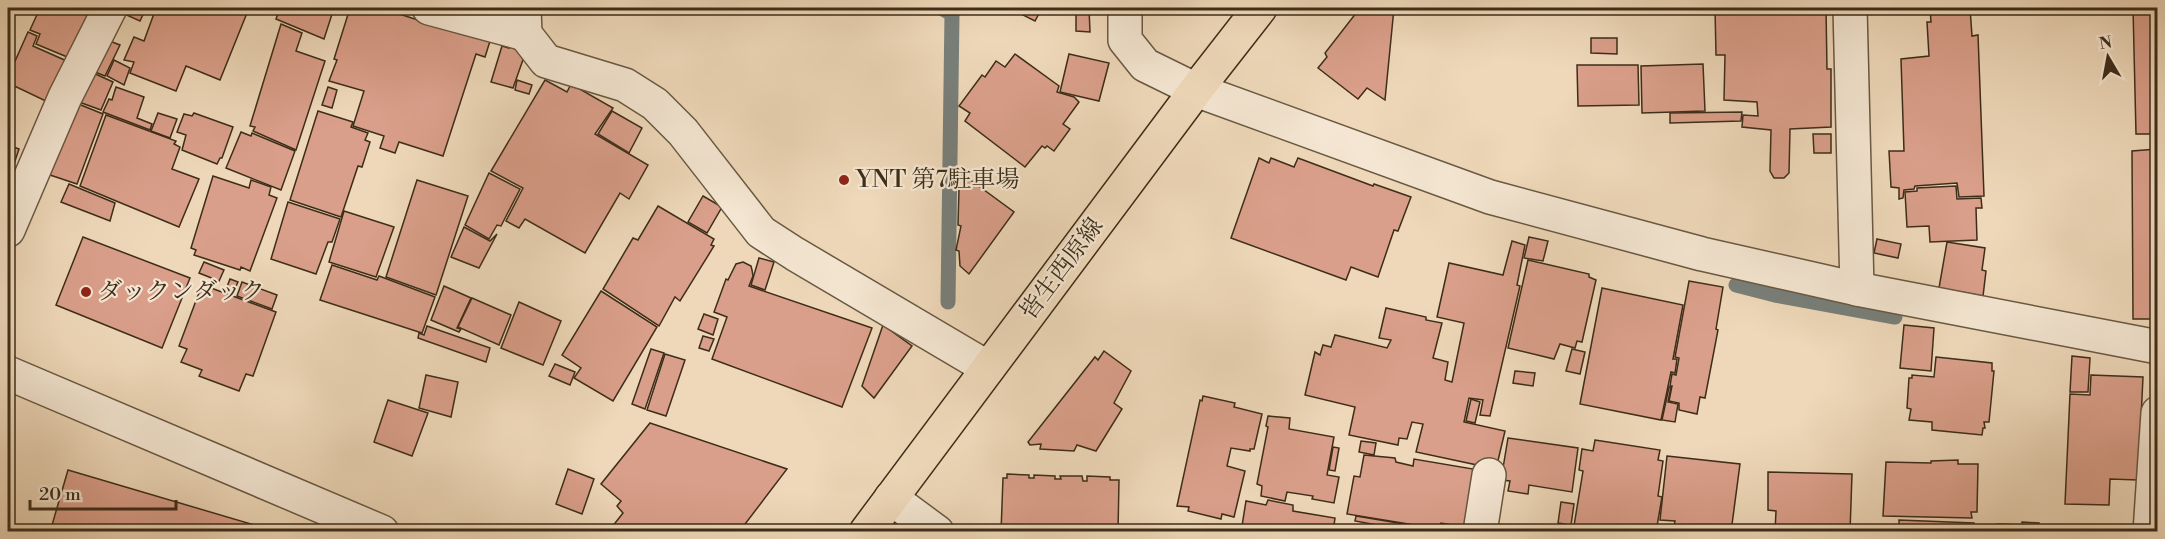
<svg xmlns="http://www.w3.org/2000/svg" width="2165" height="539" viewBox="0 0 2165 539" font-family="'Libre Bodoni','Noto Serif JP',serif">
<rect width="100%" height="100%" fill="#eed8b9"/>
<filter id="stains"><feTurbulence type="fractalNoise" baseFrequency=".00333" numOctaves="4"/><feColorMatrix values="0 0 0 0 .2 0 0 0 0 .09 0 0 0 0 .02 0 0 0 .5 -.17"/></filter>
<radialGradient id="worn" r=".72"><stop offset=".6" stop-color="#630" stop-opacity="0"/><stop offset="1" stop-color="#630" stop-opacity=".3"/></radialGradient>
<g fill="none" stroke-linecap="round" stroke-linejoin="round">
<g stroke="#787f7a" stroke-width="15">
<polyline points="941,8 952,14 948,302"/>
<polyline points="1736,285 1775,295 1895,317"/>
</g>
</g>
<g fill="#da9f8a" stroke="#3d2d19" stroke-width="1.5">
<polygon points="40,8 97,8 72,59 36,44 40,34 30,30"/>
<polygon points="125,8 146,8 140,21 122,13"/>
<polygon points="156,8 249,8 220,80 186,66 176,91 130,73 134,62 124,60 134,37 144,41"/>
<polygon points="280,8 334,8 324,39 276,19"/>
<polygon points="350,8 381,8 461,34 463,29 491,38 485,57 476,54 443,156 399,142 395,153 380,148 384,136 353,126 364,91 329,81 337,60 334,59"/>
<polygon points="1009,8 1042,8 1035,21"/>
<polygon points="1076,8 1089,8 1090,32 1076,31"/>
<polygon points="1360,8 1394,8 1385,100 1367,88 1358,99 1318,68 1327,57 1325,53"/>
<polygon points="1715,8 1826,8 1827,69 1831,69 1831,127 1790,129 1789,173 1784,178 1774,178 1770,171 1771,130 1742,127 1743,115 1758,116 1757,102 1724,100 1725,55 1716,55"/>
<polygon points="1930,8 1970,8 1972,36 1978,35 1984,196 1959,197 1957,183 1915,186 1914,189 1904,190 1903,198 1899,199 1899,188 1891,187 1889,151 1904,151 1901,59 1929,56 1927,22 1931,22"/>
<polygon points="2133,8 2158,8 2158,134 2136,134"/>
<polygon points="281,24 302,33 296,51 325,61 296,150 253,131 255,127 250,126"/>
<polygon points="28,32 37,36 33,46 69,62 50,103 8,83 8,77"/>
<polygon points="1591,38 1617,38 1617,54 1591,53"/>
<polygon points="107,40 120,45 105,76 95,72"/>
<polygon points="502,46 509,48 510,46 525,54 513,88 491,82"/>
<polygon points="1015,54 1059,86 1057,92 1074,97 1079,102 1063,124 1070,129 1054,151 1047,146 1045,148 1042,146 1025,167 965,121 970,113 959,106 982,75 985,77 996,61 1005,67"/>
<polygon points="1069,54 1109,63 1099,101 1060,92"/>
<polygon points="114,60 130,68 124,85 107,76"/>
<polygon points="1703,64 1705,111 1642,113 1641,66"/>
<polygon points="1577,65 1638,65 1639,105 1578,106"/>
<polygon points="91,72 113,82 101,110 79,102"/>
<polygon points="517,80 532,85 529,94 515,90"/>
<polygon points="545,80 567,92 571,84 613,108 595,134 648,165 629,199 620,193 585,253 525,219 519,228 506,221 523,188 491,171"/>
<polygon points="116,87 144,97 137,118 152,124 150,130 103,112 109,99 112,100"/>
<polygon points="328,87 337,90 332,108 322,105"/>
<polygon points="76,103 103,114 77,184 47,174"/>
<polygon points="318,111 353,122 351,127 368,133 365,140 370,142 362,167 358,166 341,217 290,200"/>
<polygon points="612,111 642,128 629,153 598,134"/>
<polygon points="1742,112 1741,121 1670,123 1670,113"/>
<polygon points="158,113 177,119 170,138 151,131"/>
<polygon points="194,113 233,127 222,158 220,158 217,164 182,150 186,135 177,132 184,114 192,116"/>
<polygon points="106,115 176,141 174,144 180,147 172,169 199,179 179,227 80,186"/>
<polygon points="241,132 251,136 252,133 295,151 281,190 226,168"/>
<polygon points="1813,134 1831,134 1831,153 1814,153"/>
<polygon points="8,145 19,149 8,182"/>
<polygon points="2157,149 2158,319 2133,319 2132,151"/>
<polygon points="1259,158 1269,163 1271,158 1294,167 1298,158 1373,186 1374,184 1411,197 1398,231 1394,230 1378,277 1351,267 1346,280 1231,238"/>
<polygon points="489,173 520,189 501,226 497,225 489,239 465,225"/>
<polygon points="961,173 1014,212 969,274 960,266 959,251 956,250 961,226 958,225 959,189 964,189"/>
<polygon points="213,176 249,188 251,180 271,187 269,195 277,198 250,271 241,267 240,270 194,255 196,250 191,248"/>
<polygon points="417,180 468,196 436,295 386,277"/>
<polygon points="69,184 115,203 110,221 61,202"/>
<polygon points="1956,186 1957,199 1981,198 1982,208 1976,208 1977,240 1930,242 1929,226 1907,227 1905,192 1917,191 1917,188"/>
<polygon points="703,196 722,207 707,233 688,222"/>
<polygon points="288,202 340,219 332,242 328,242 316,274 271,259"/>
<polygon points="658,206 714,239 711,245 714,246 680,301 675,297 659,326 603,289 633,238 638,240"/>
<polygon points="344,211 394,227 376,277 329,262"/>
<polygon points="464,227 490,241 497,234 479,268 451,257"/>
<polygon points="83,237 190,278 162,348 56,305"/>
<polygon points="1529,237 1548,241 1543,261 1524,258"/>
<polygon points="1877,239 1901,244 1898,258 1874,253"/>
<polygon points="1512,241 1525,245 1517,285 1520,286 1490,416 1480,415 1483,400 1469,398 1464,422 1505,431 1496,469 1416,452 1423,424 1412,422 1407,439 1399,438 1398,445 1349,435 1355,407 1305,395 1315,352 1320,355 1323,345 1331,347 1335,335 1387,348 1391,340 1379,338 1386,308 1426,317 1426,320 1442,323 1433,358 1448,362 1445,380 1452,382 1464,323 1437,317 1449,263 1503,275"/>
<polygon points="1947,242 1985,248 1982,270 1986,271 1983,296 1939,288"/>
<polygon points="759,258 774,262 765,290 751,285"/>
<polygon points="1528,260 1589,274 1589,277 1596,280 1582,342 1577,341 1575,348 1560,344 1554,359 1508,348"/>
<polygon points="204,262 224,270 219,281 199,273"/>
<polygon points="743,262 751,266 752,270 753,276 749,286 872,328 842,407 712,359 727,317 714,312 726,279 728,280 736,264"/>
<polygon points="332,265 377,280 379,276 435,297 422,333 320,300"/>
<polygon points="230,279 238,282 232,295 225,292"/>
<polygon points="1689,281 1723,287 1716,329 1718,330 1705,398 1700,397 1697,414 1679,410 1679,403 1669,401 1672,386 1670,386 1672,374 1676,375 1679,358 1675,357"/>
<polygon points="242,282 277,295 272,309 237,296"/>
<polygon points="444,286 471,298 457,328 461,329 459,332 431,320"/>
<polygon points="211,288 276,312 253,376 246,374 239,391 199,376 202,370 181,362 187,349 179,346 200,290 208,293"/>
<polygon points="1602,288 1683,305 1673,359 1677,359 1675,373 1671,372 1661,420 1580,404"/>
<polygon points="601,291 657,327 613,401 574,378 581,368 562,355"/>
<polygon points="472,298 511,315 499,345 458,327"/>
<polygon points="519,302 561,321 543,365 501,348"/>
<polygon points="704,314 718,319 713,335 698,329"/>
<polygon points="883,325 912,346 874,398 862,386"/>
<polygon points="1904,325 1934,328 1931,371 1900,368"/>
<polygon points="427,326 490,348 486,362 418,338 419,333 424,335"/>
<polygon points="703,336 714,339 709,351 699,348"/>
<polygon points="651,349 664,353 645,409 632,404"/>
<polygon points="1572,349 1585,352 1580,374 1566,371"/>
<polygon points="1104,351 1131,371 1114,403 1122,409 1096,451 1077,445 1074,451 1040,449 1041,444 1030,445 1028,442 1095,357 1098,360"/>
<polygon points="665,354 685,360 666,416 647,410"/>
<polygon points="2072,356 2090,358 2088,392 2070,392"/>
<polygon points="1936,357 1992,363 1992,371 1994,371 1989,422 1984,422 1985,428 1983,428 1982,435 1932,430 1932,422 1909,420 1911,409 1907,408 1909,378 1912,378 1912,375 1934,377"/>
<polygon points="555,364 575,372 570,385 549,376"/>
<polygon points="1515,371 1535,373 1533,386 1513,383"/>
<polygon points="426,375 458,382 451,417 419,408"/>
<polygon points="2091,375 2143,377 2138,480 2110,479 2109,505 2065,504 2070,394 2090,395"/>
<polygon points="1669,387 1671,387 1668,402 1678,404 1675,422 1662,420"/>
<polygon points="1203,396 1235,403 1234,407 1262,414 1254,449 1250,449 1250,451 1231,448 1227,466 1245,471 1234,517 1222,514 1221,519 1188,511 1189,507 1177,506 1200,400 1202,401"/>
<polygon points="1471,399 1480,402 1475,423 1466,421"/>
<polygon points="388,400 428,413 412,456 374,442"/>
<polygon points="1268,416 1290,418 1289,429 1334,437 1327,475 1339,477 1334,503 1312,499 1313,496 1287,492 1285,501 1261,496 1262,486 1257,484 1268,427 1266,426"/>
<polygon points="650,423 787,469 739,532 608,532 623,513 617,506 621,501 601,484"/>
<polygon points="1508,438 1578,448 1572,492 1529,485 1528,494 1508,491 1510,481 1501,480"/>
<polygon points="1595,440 1660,450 1658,460 1663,461 1658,496 1662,497 1656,532 1573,532 1583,471 1579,470 1582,449 1593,451"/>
<polygon points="1361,441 1376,443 1374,455 1359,452"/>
<polygon points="1333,447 1339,448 1335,471 1329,470"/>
<polygon points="1364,455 1395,458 1396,462 1413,466 1414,459 1479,470 1469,528 1441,523 1439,529 1347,514 1354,476 1360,477"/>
<polygon points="1667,456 1740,464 1731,532 1673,532 1675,521 1660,520"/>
<polygon points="1958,460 1958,464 1978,464 1977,512 1971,512 1972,518 1883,516 1886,462 1931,463 1931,461"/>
<polygon points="568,469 594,479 582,514 556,504"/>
<polygon points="68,470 278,532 50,532"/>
<polygon points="1768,472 1852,474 1850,532 1775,532 1776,511 1768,510"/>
<polygon points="1007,474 1029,475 1029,478 1034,478 1034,475 1055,476 1055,479 1061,479 1060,476 1082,476 1083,481 1087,481 1087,476 1110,477 1110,480 1119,480 1118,532 1001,532 1003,478 1007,478"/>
<polygon points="1268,500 1293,505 1293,511 1335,518 1333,532 1241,532 1246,501 1266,505"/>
<polygon points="1561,502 1574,504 1571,525 1558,523"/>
<polygon points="1356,516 1416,526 1415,532 1355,521"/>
<polygon points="1899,520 1974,523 1974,532 1899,532"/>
<polygon points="2022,522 2039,523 2039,526 2096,527 2096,532 1992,532 1992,527 1996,527 1997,524 2022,525"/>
<polygon points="1557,525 1570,527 1569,532 1556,532"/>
</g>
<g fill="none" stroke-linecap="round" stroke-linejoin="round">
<g stroke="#695841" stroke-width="36">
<g id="minor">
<polyline points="429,8 525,34"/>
<polyline points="524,8 525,34 546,61 625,85 655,104 683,132 761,232 795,254 988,368"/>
<polyline points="1125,8 1125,40 1145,65 1196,90 1490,197 1702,254 1857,289 2158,347"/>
<polyline points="1850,8 1857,289"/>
<polyline points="8,230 65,97 110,8"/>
<polyline points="8,373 382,532"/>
<polyline points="891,498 937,532"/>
<polyline points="1480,532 1489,475"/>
<polyline points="2150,532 2158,413"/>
</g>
</g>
<g stroke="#3d2d19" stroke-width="36">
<polyline id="major" points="866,532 1196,90 1260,8"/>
</g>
<use href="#minor" stroke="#f4e6d2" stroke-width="33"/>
<use href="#major" stroke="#eed8b9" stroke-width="33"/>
</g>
<g fill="#8f2418" stroke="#f4e6d2" stroke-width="2">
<circle cx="844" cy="180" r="6"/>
<circle cx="86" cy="292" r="6"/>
</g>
<g text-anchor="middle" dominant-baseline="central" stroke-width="4.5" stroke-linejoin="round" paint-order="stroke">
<g font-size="24" fill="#3d2d19" stroke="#f4e6d2" text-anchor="start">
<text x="856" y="180">YNT 第7駐車場</text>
<text x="98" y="292">ダックンダック</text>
</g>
<g font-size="24" fill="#3d2d19" stroke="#f4e6d2">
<text transform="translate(1062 269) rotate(-53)">皆生西原線</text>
</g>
</g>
<rect width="2165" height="539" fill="none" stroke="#eed8b9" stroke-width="30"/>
<rect x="9" y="9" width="2147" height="521" fill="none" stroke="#3d2d19" stroke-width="3"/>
<rect x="15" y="15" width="2135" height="509" fill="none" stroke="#3d2d19" stroke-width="1.5"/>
<g transform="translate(2108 57) rotate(350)" stroke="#f4e6d2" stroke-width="4.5" paint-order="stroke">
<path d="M0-4.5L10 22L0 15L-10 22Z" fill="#3d2d19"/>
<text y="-9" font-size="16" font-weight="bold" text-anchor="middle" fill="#3d2d19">N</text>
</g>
<path d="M30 500v9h146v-9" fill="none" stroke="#3d2d19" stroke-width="3"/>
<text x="39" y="500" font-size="18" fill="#3d2d19" stroke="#f4e6d2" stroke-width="4.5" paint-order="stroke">20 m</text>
<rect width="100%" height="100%" filter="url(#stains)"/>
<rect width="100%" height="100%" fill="url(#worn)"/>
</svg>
